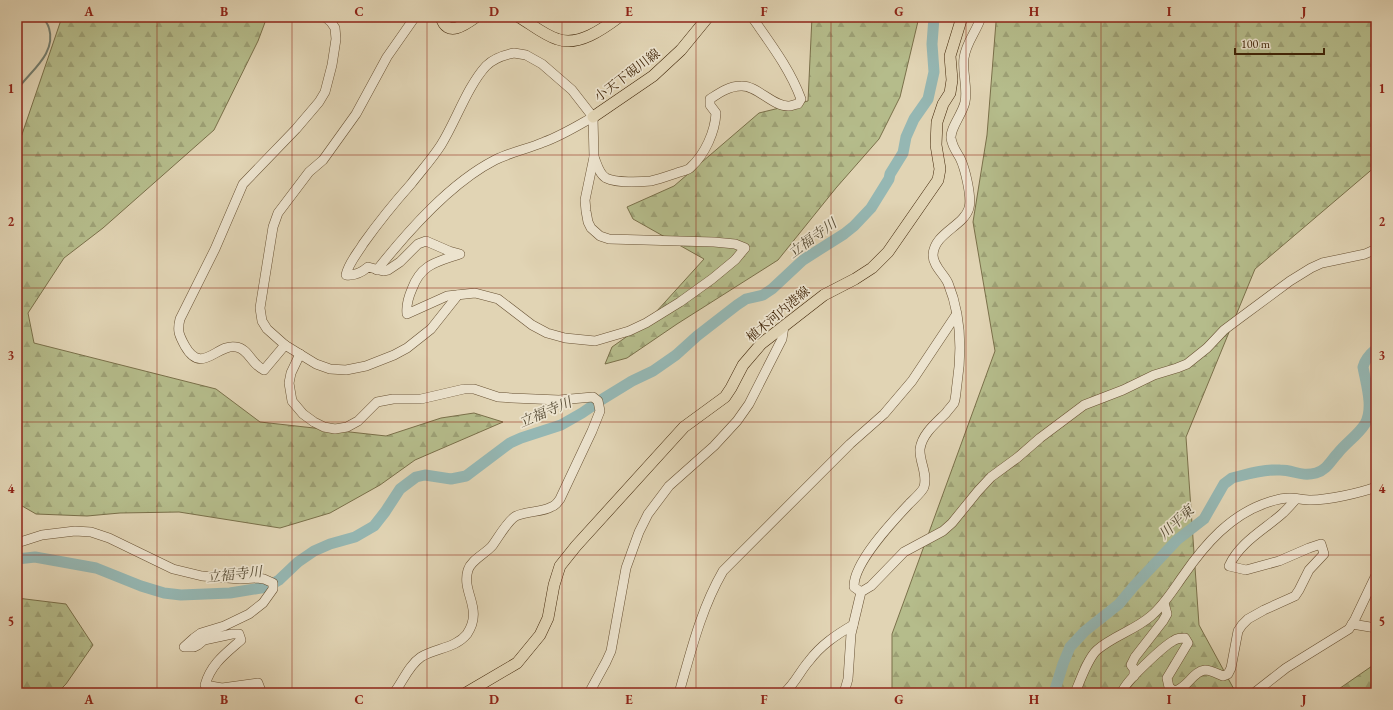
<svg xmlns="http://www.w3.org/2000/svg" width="1393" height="710" viewBox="0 0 1393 710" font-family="'EB Garamond','Noto Serif JP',serif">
<defs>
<pattern id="forest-firs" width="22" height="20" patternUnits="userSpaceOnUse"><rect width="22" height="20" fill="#b5bc8b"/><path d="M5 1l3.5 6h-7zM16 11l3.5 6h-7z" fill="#9da176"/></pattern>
</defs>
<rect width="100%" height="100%" fill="#e1d4b4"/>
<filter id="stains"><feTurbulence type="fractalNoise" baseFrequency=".005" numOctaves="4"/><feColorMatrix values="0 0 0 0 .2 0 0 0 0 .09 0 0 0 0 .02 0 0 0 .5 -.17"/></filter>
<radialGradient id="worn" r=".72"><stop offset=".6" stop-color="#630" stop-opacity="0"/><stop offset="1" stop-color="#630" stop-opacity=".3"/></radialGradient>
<g fill="url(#forest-firs)" stroke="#7a704a">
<polygon points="62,17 267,17 258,41 214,130 103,228 64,258 28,313 34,343 216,389 260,422 386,436 441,418 474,413 503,422 415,460 380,485 330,513 280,528 179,512 120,513 87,516 36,514 17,503 17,149"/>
<polygon points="812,17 919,17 900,97 879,139 836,188 778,260 677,324 627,358 605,364 612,347 646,323 704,259 633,219 627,207 674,186 759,113 808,101"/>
<polygon points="999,17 1376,17 1376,166 1255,269 1186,437 1199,625 1236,693 892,693 892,634 995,351 973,222 987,135 996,22"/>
<polygon points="17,598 66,604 93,645 66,684 57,693 17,693"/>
<polygon points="1376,663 1376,693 1333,693 1372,666"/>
</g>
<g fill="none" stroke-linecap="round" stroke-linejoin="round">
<path stroke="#737d6f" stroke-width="2" d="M 17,90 C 29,72 57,54 49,28 C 48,24 45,21 43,17"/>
<g stroke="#95b7b3" stroke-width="11">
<polyline points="17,559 35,557 96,568 141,586 164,593 181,595 230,593 267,587 279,580 298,562 314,551 330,544 355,537 374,526 385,512 400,489 416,477 425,475 451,479 466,476 510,443 521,438 561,425 582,413 601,400 632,381 653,371 676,355 697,336 737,305 746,299 763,295 772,289 803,260 844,234 854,226 871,208 889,179 890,174 903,153 906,137 914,119 928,99 934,72 932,44 934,17"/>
<path d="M 1054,693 L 1063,664 L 1070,647 L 1085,631 L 1119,604 L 1134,586 L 1177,540 L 1204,519 L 1224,484 L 1232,478 C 1248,474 1264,469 1280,470 C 1294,470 1301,477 1316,473 C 1327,470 1331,460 1338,453 C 1346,443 1358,435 1365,424 C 1374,408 1366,384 1363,367 C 1365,359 1370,354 1376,349"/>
</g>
<g stroke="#685133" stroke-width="10">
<g id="minor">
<polyline points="415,17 387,57 356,114 323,160 309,172 278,213 273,227 260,308 262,321 267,329 285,345 316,364 330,369 346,370 366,366 394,355 407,348 431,329 458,295"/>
<path d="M 514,53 L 526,55 L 542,64 L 572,90 L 593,117 L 594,157 L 585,200 L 586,211 L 588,222 L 591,228 L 600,236 L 609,239 L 714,242 L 735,244 L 745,248 L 735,260 L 712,279 L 680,302 L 646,323 L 629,331 L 595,341 L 565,338 L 547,333 L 532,325 L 498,299 L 475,293 L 447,296 L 407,314 C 406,305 408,298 412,289 C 421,264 437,262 460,254 L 449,251 L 426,241 L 418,244 L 400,262 L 388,270 L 383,271 L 368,267 C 361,273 355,276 346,275 C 348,264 357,254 363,244 C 378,223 394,203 411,184 C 421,171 432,159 441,145 C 456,121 467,87 486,66 C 493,59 504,55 514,53 Z"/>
<path d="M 594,157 C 597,164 599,174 606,178 C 616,183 640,182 651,181 C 660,179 668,176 677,173 C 681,171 688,171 691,167 C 705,154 715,132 716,113 L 710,105 L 710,99 C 719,93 729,86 741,86 C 757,85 773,107 789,106 C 792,106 795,104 798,104 L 801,99 C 790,69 770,43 752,17"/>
<path d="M 377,270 C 408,231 450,183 495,160 C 511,152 528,149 544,142 C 561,136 577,126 593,117"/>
<path d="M 285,345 L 264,370 C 262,369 259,367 257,365 C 250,359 246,348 236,347 C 217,343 202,376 185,346 C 179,335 177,331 180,319 L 215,249 L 243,184 L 296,129 L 319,102 L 325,92 L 332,65 L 336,39 L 335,28 L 331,22 L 325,17"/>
<path d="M 300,354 L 291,373 L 289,383 L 292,401 L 303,414 L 314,422 L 324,427 L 335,429 L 347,427 L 358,421 L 377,402 L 393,399 L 421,399 L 464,389 L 474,389 L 498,397 L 512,398 L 559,400 L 593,397 L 598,401 L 600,411 L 592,431 L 560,499 C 558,502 555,506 551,507 C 543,512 527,511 516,516 C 508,520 498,538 492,546 C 485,554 471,560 468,570 C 461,593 484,608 467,634 C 456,648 436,648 421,657 C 409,665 403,681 394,693"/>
<path d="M 17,543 L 42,535 L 75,531 L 91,532 L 109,538 L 173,569 L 202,576 L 240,579 L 257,578 L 264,579 L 273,583 L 273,589 L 263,603 L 249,614 L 224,626 L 201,633 L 194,638 L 184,647 L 194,647 L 198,645 L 204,640 L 232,634 L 239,634 L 241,640 C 225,654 211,664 205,685 L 222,688 L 258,683 L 261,691 L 259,693"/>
<path d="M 861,592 L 854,587 C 853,563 893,521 909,504 C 914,499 922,492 924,487 C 928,474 919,461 920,449 C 922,434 936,423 946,413 C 948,410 952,406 954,403 C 956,398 956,390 957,384 C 962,351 961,315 948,283 C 944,274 933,266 933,255 C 934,233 964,226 969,208 C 972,197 965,168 960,158 C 956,151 952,146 951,138 C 950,128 963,113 965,102 C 968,88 962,72 964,58 C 966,42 977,31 981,17"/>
<polyline points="1352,624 1376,628"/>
<polyline points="1134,676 1134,669 1131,665 1135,657 1163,621 1167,614 1164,603"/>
<polyline points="589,693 606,662 611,651 626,568 639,532 648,514 669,486 714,446 737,421 749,404 782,339 784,326"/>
<path d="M 679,693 C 691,651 701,609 723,571 L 850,444 L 884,414 L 912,381 L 956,315"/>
<path d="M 784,693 C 795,684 800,671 809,661 C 821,645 836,635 853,625"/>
<polyline points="844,693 848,679 851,634 861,592 871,586 904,552 943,531 952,523 978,491 991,477 1017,458 1040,438 1084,405 1123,390 1154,375 1177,368 1187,364 1207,348 1224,330 1240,318 1290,281 1311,268 1322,263 1365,254 1376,249"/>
<path d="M 1075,693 C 1080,681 1088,658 1097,650 C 1113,636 1135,630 1151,616 C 1164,605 1173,590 1183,576 C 1205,544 1231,514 1269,502 C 1275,500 1283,498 1290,498 C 1296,498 1304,500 1311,500 C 1328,500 1360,493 1376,487"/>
<path d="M 1122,693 C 1122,684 1164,646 1173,641 C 1177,638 1180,638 1185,638 L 1188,643 L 1167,678 L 1169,687 L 1174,691 C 1187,689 1193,671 1205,670 C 1211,670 1218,674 1223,676 L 1228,674 L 1231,668 L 1238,631 L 1242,625 L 1248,619 L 1264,610 L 1295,596 L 1299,590 L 1309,570 L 1324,554 L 1321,544 L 1309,548 L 1279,561 L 1246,570 L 1229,566 C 1240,542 1264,530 1283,513 C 1288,508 1292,504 1296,499"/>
<polyline points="1254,693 1286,668 1349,629 1355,619 1376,575"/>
</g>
</g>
<g stroke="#402508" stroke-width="12">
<g id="major">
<path d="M 441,17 C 447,38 465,25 476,17"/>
<path d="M 519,17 C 531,24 544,35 557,39 C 578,47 603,29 619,17"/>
<polyline points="593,117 653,76 681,50 708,17"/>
<polyline points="466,693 517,663 540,635 548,618 554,585 560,566 576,546 684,427 725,397 731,388 743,365 761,344 824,295 855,279 872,268 888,252 938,180 940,169 936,145 937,122 943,104 950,93 952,80 950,56 962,17"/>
</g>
</g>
<use href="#minor" stroke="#ece3ce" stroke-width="9"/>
<use href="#major" stroke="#e1d4b4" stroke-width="11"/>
</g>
<path fill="none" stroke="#8f2418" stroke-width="1" stroke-opacity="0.55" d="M 157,17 L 157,693M 292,17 L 292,693M 427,17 L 427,693M 562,17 L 562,693M 696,17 L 696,693M 831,17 L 831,693M 966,17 L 966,693M 1101,17 L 1101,693M 1236,17 L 1236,693M 17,155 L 1376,155M 17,288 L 1376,288M 17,422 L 1376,422M 17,555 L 1376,555"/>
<g text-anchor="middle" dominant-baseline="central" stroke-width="3.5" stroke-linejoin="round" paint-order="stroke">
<g font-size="13" fill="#402508" stroke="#ece3ce">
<text transform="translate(627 75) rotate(-37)">小天下硯川線</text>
<text transform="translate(778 314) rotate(-40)">植木河内港線</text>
</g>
<g font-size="14" font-style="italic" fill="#554a33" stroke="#ece3ce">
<text transform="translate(812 238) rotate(-36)">立福寺川</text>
<text transform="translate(545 412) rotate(-23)">立福寺川</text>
<text transform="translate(1176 522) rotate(-43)">川平東</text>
<text transform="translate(234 574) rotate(-6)">立福寺川</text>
</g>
</g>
<rect width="1393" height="710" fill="none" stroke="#e1d4b4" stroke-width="44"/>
<path d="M1235 48v6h89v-6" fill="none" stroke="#402508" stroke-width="2"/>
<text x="1241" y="48" font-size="12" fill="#402508" stroke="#ece3ce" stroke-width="3" paint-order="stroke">100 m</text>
<rect x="22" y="22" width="1349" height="666" fill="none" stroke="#8f2418" stroke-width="1.5"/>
<g font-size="13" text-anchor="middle" font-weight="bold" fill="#8f2418">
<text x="89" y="16">A</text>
<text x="224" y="16">B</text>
<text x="359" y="16">C</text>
<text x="494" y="16">D</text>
<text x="629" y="16">E</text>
<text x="764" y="16">F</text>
<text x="899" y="16">G</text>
<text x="1034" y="16">H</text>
<text x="1169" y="16">I</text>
<text x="1304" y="16">J</text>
<text x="11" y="93">1</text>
<text x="1382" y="93">1</text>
<text x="11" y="226">2</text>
<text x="1382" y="226">2</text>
<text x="11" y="360">3</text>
<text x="1382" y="360">3</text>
<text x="11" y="493">4</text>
<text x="1382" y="493">4</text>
<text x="11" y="626">5</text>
<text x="1382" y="626">5</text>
<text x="89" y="704">A</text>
<text x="224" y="704">B</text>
<text x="359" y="704">C</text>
<text x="494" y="704">D</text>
<text x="629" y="704">E</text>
<text x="764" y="704">F</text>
<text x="899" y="704">G</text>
<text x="1034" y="704">H</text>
<text x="1169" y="704">I</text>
<text x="1304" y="704">J</text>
</g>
<rect width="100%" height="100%" filter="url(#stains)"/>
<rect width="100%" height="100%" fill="url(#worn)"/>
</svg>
